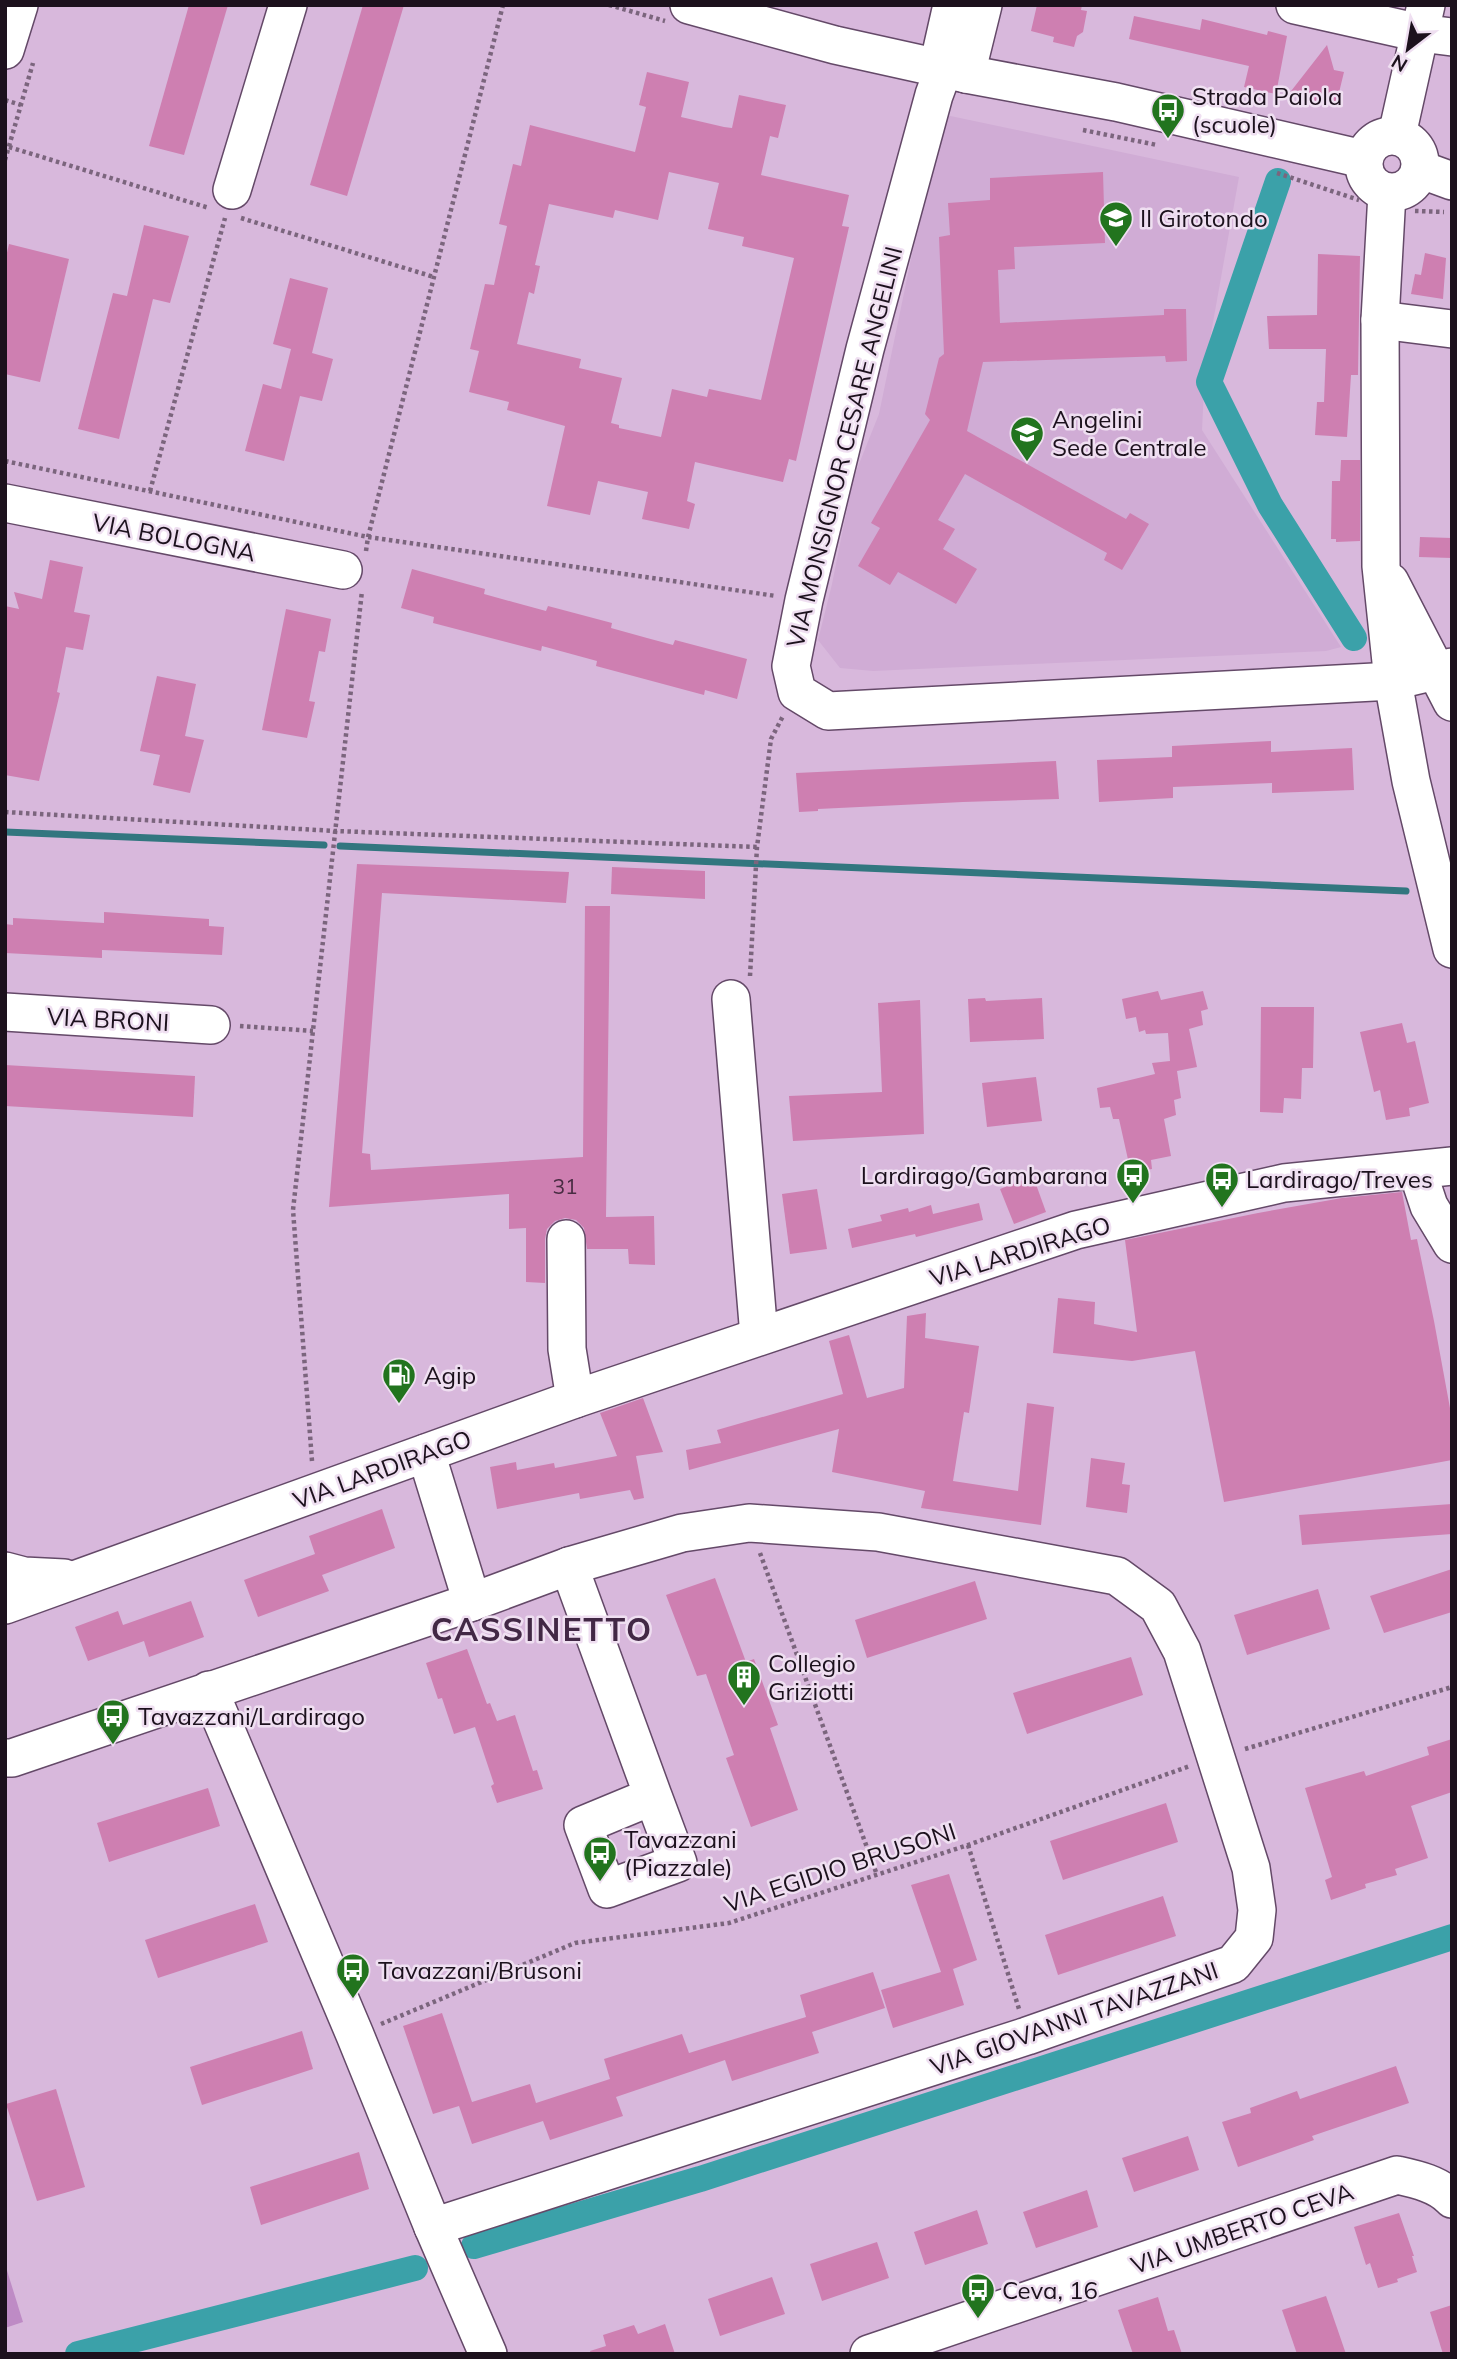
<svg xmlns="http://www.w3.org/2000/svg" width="1457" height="2359" viewBox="0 0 1457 2359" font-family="Mulish,sans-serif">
<rect width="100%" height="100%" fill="#d8b8dc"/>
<polygon fill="#d0acd5" points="941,114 1239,177 1205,367 1202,430 1341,647 1326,651 873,671 840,668 818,640 832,584 853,479 879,414"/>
<polygon fill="#be8bc5" points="5,2264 23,2322 5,2328"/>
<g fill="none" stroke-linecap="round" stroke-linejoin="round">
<g stroke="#32767f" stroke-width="7">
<polyline points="5,832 324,845"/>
<polyline points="340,846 1406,891"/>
</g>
<g stroke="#3ba1a9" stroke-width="26">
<polyline points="1278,181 1209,382 1270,505 1354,638"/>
<polyline points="474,2246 700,2179 1452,1937"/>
<polyline points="78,2354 415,2268"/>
</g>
</g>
<g fill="#ce7fb1" fill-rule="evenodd">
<polygon points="189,5 228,5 184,155 149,146"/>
<polygon points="363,5 404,5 347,196 310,185"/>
<polygon points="1037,5 1082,5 1081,10 1087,11 1083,32 1077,36 1074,47 1053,42 1054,37 1031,31"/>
<polygon points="1134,16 1200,30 1202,19 1267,35 1268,31 1287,36 1276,94 1244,87 1249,66 1129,39"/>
<polygon points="1327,45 1334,70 1344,72 1336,105 1288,95"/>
<path d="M 647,72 L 689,82 L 681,117 L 724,127 L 732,128 L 739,95 L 786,105 L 778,138 L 770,136 L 761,175 L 849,195 L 842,226 L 849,227 L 796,461 L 789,459 L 783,482 L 695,462 L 687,501 L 695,504 L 689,529 L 642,519 L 648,492 L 598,481 L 590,515 L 547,506 L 565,426 L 507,410 L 509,402 L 469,392 L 479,351 L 470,349 L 485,284 L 494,285 L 507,226 L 499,224 L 513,164 L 521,166 L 530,125 L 635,152 L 646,107 L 639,105 ZM 669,172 L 719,183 L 708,229 L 744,237 L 742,246 L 794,258 L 761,400 L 709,389 L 707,397 L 672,389 L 661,437 L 619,428 L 619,425 L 611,423 L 622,378 L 579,368 L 581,359 L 517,344 L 529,292 L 534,294 L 540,266 L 535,265 L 549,204 L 613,218 L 615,210 L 658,220 Z"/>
<polygon points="1103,172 1105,243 1014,247 1015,269 998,270 1000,323 1164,315 1164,309 1186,309 1187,361 1166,362 1165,356 983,362 967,431 1126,519 1130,513 1149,524 1122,570 1104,560 1107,553 965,474 938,520 955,529 943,549 977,569 956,604 898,572 890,585 858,566 880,528 871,523 930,420 925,414 939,358 944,354 939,237 950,235 948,203 990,200 990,178"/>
<polygon points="144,225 189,236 170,303 153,299 119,439 78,429 113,293 127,296"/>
<polygon points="9,244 69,259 40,382 5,374 5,261"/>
<polygon points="1425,253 1446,258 1443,299 1411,294 1415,274 1421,275"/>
<polygon points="1318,254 1360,256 1358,375 1351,375 1347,437 1315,435 1317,402 1324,402 1326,349 1269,349 1267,316 1317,315"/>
<polygon points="290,278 328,288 312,353 333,359 322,401 300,396 284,461 245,451 263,384 281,389 291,349 273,344"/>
<polygon points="1341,460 1360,460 1360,541 1336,542 1336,539 1331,539 1332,481 1340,481"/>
<polygon points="1420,537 1452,538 1452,558 1419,557"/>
<polygon points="50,560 83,567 74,612 90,615 83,650 66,647 57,692 60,693 39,781 5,775 5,606 19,609 14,592 42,599"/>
<polygon points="412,569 485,589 484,594 513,602 546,611 548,606 612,623 611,628 647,638 673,645 675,640 747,659 737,699 705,690 704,695 637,677 596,666 597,661 542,646 541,651 433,623 434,617 401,608"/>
<polygon points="286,609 331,619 325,652 319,651 309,701 315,702 307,738 262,730"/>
<polygon points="157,676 196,684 185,736 204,740 190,793 153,785 160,755 140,751"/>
<polygon points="1271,741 1271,752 1352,748 1354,790 1272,793 1272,783 1173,787 1173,798 1099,802 1097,760 1172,757 1172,746"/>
<polygon points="1056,761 1059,799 963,802 818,809 818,811 799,812 796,773"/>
<polygon points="357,864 569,872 566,903 382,893 362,1153 370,1154 371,1170 583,1157 585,906 610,906 606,1217 654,1216 655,1265 629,1264 628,1249 587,1249 584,1228 576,1220 565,1218 555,1221 547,1229 545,1239 545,1283 526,1282 526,1228 509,1229 509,1194 329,1207"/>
<polygon points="612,867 705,871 705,899 611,894"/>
<polygon points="104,912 209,919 209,926 224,927 222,955 102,950 102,958 5,953 5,924 13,925 13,918 104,923"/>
<polygon points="1158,991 1161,1000 1203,991 1208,1009 1201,1011 1203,1025 1189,1029 1197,1067 1177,1071 1181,1098 1174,1100 1176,1115 1164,1119 1171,1156 1151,1160 1152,1169 1131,1173 1119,1119 1113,1119 1110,1107 1100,1108 1097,1088 1155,1074 1152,1063 1170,1061 1168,1033 1146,1034 1145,1030 1139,1032 1136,1017 1126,1019 1122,999"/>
<polygon points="985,998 986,1001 1042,998 1044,1039 970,1042 968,999"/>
<polygon points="920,1000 924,1134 793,1141 789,1096 882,1092 878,1003"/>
<polygon points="1261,1007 1314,1007 1313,1068 1302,1068 1301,1099 1284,1098 1283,1113 1260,1112"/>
<polygon points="1402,1023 1407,1043 1415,1041 1429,1103 1409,1108 1410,1116 1386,1120 1380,1090 1374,1092 1360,1032"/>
<polygon points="5,1065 195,1076 193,1117 5,1106"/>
<polygon points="1036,1077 1042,1121 987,1127 982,1083"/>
<polygon points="1033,1176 1046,1212 1014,1224 1000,1189"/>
<polygon points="817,1189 827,1249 790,1254 782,1194"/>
<polygon points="1402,1192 1411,1240 1417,1239 1434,1321 1452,1419 1452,1460 1224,1502 1195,1351 1132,1361 1053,1353 1058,1298 1095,1302 1094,1324 1137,1332 1125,1240 1258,1213 1342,1198"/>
<polygon points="979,1203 983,1220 916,1237 915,1234 852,1248 848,1229 882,1221 880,1215 908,1208 909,1212 931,1205 933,1214"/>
<polygon points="926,1313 925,1338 979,1346 969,1413 964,1412 953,1481 1018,1491 1027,1403 1054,1407 1041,1525 921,1508 925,1491 832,1472 839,1429 689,1470 686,1450 721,1443 717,1430 843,1394 829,1341 849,1335 867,1398 904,1388 907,1316"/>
<polygon points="643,1398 663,1452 636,1456 644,1498 634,1500 630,1490 580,1499 579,1493 497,1509 490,1467 516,1462 517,1470 554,1463 555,1468 617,1456 600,1413"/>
<polygon points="1091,1458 1125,1463 1122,1484 1130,1485 1127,1513 1086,1507"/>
<polygon points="1452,1504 1452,1534 1302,1545 1299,1515"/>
<polygon points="382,1509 395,1548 322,1575 329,1591 258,1617 244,1580 315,1554 309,1536"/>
<polygon points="1452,1569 1452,1612 1384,1633 1370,1596"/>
<polygon points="715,1578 746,1662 754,1659 778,1725 770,1728 798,1810 751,1827 726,1758 734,1755 706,1674 697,1676 666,1595"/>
<polygon points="975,1581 987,1619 867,1658 855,1620"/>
<polygon points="1318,1589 1330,1629 1247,1655 1234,1615"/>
<polygon points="191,1601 204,1637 149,1657 144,1641 88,1661 75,1627 118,1611 123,1625"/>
<polygon points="467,1649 487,1704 490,1703 497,1721 515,1715 533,1771 537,1770 543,1789 497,1803 491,1786 494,1784 475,1727 454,1734 442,1698 438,1699 426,1663"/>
<polygon points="1131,1657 1143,1695 1027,1734 1013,1693"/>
<polygon points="1452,1739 1452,1792 1411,1806 1428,1858 1395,1869 1397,1875 1365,1884 1366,1888 1331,1900 1325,1880 1332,1877 1305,1788 1364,1771 1366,1776 1429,1755 1427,1747"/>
<polygon points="208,1788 220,1826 109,1862 97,1823"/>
<polygon points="1166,1803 1178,1842 1063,1880 1050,1841"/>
<polygon points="949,1874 977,1960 953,1969 964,2005 893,2028 881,1990 941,1972 911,1885"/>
<polygon points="1163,1896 1176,1936 1058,1975 1045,1935"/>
<polygon points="255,1904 268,1942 158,1978 145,1940"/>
<polygon points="873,1972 885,2008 812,2032 819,2053 732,2081 725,2060 616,2097 623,2116 550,2140 543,2121 472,2144 459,2106 433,2114 403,2026 442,2013 472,2102 530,2084 536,2103 610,2079 604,2059 682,2034 689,2053 806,2017 800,1995"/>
<polygon points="302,2031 313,2069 202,2105 190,2067"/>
<polygon points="1396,2066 1409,2103 1312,2136 1314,2140 1238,2167 1222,2122 1251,2113 1250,2108 1297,2091 1300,2099"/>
<polygon points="56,2089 85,2187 37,2201 6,2104"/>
<polygon points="1188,2136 1199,2170 1134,2192 1122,2158"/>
<polygon points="359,2152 369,2189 261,2225 250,2187"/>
<polygon points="1087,2190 1098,2227 1036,2248 1023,2212"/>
<polygon points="977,2210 988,2244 925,2265 914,2232"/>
<polygon points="1399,2213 1414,2256 1412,2256 1417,2272 1397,2279 1398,2282 1378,2288 1370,2263 1366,2265 1354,2227"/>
<polygon points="877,2242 889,2278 822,2301 810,2264"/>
<polygon points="772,2277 785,2314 720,2336 708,2299"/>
<polygon points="1326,2296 1346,2354 1297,2354 1282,2310"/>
<polygon points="1158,2297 1168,2331 1174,2330 1182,2354 1133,2354 1118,2310"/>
<polygon points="1452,2305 1452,2354 1443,2354 1430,2312"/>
<polygon points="665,2324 675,2354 591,2354 590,2351 606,2346 603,2335 634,2325 638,2334"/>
</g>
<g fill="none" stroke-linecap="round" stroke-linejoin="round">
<g stroke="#644968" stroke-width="40">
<g id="minor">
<polyline points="689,5 835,45 966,74 1116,102 1363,159"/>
<polyline points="1295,5 1420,33 1452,37"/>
<polyline points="5,50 19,5"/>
<polyline points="938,67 952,5"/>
<polyline points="944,68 934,95 865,349 804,600 791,666 797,692 828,711 1393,681 1452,667"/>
<polyline points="966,74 983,5"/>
<polyline points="1397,135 1426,5"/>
<circle cx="1392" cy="164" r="28"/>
<polyline points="1422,170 1452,181"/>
<polyline points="232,190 288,5"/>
<polyline points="1387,193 1380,320 1381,566 1393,681 1411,781 1452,949"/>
<polyline points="1380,320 1452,329"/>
<polyline points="5,503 343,570"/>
<polyline points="1390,582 1452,702"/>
<polyline points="731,999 759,1336"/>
<polyline points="5,1012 211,1025"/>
<polyline points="1417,1170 1429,1206 1452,1244"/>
<polyline points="566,1239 567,1349 575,1399"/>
<polyline points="426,1453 472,1602"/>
<polyline points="569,1566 653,1796 583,1825 607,1889 678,1863 653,1796"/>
<polyline points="5,1571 24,1576 64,1578"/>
<polyline points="5,1605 575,1399 1076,1230 1284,1183 1452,1166"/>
<polyline points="209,1690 355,2035 433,2227 488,2354"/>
<polyline points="5,1758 12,1758 472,1602 569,1566 682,1533 749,1523 878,1532 1117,1576 1158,1606 1182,1651 1251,1868 1257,1910 1254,1938 1233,1964 1027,2036 433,2227"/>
<path d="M 869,2354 L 1397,2175 C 1415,2179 1439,2184 1452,2199"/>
</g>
</g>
<g stroke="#7b657d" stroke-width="4.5" stroke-dasharray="3.5 3.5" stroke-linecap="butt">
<polyline points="609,5 665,21"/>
<polyline points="5,100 21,105"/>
<polyline points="1083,130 1157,145"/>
<polyline points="9,147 209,208"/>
<polyline points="5,160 33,63"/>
<polyline points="1277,173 1359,200"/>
<polyline points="1415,211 1444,212"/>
<polyline points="241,218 434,277"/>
<polyline points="5,461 368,537 776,596"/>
<polyline points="150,491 225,218"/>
<polyline points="366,551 368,537 503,5"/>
<polyline points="5,812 335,831 757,847"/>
<polyline points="750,976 757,847 771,739 783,716"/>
<polyline points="240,1026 313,1031"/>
<polyline points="312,1461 293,1210 362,591"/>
<polyline points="760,1553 877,1875"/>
<polyline points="1245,1749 1452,1687"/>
<polyline points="968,1845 1019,2009"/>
<polyline points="381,2024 575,1943 729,1923 968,1845 1190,1766"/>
</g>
<use href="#minor" stroke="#fff" stroke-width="37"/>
</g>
<defs>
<g id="bus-pin" transform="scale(1.75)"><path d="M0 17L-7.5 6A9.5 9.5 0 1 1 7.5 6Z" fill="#22741e" stroke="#efdff1"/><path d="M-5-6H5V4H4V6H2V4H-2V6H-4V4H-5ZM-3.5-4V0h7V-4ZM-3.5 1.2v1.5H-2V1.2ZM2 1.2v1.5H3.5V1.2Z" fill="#fff"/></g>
<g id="school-pin" transform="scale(1.75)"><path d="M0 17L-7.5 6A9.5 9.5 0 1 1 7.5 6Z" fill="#22741e" stroke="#efdff1"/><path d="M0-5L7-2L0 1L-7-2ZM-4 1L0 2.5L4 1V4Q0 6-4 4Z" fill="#fff"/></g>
<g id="fuel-pin" transform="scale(1.75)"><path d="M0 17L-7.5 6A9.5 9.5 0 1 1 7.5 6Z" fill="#22741e" stroke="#efdff1"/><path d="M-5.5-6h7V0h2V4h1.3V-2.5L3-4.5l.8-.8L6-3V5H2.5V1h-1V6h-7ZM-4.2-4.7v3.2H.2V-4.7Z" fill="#fff"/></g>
<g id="building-pin" transform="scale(1.75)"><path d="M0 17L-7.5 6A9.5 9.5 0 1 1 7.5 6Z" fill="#22741e" stroke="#efdff1"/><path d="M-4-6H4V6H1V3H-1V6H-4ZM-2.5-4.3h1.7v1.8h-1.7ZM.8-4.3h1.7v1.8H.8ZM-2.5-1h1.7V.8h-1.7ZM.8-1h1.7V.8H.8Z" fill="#fff"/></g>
</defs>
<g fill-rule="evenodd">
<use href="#bus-pin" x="1168" y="110"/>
<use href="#school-pin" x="1116" y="218"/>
<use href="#school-pin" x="1027" y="433"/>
<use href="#bus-pin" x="1133" y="1175"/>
<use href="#bus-pin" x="1222" y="1179"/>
<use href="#fuel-pin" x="399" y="1375"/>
<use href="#building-pin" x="744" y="1677"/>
<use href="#bus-pin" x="113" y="1716"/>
<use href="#bus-pin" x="600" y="1853"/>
<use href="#bus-pin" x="353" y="1970"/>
<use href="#bus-pin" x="978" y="2290"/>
</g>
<g text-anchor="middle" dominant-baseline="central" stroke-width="5" stroke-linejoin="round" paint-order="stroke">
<g font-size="21" fill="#482c42">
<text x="565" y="1186">31</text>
</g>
<g font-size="24" fill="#1c111d" stroke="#efdff1" text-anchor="start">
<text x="1192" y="96">Strada Paiola<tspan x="1192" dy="28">(scuole)</tspan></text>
<text x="1140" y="218">Il Girotondo</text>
<text x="1052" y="419">Angelini<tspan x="1052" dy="28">Sede Centrale</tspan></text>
<text x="1108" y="1175" text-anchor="end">Lardirago/Gambarana</text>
<text x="1246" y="1179">Lardirago/Treves</text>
<text x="424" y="1375">Agip</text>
<text x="768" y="1663">Collegio<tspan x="768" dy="28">Griziotti</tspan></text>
<text x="138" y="1716">Tavazzani/Lardirago</text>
<text x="624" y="1839">Tavazzani<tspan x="624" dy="28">(Piazzale)</tspan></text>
<text x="378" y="1970">Tavazzani/Brusoni</text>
<text x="1002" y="2290">Ceva, 16</text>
</g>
<g font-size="24" fill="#1c111d" stroke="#efdff1">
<text transform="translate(844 447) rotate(-76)">VIA MONSIGNOR CESARE ANGELINI</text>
<text transform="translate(174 537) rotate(11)">VIA BOLOGNA</text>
<text transform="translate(108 1019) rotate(3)">VIA BRONI</text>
<text transform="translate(1020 1251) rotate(-17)">VIA LARDIRAGO</text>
<text transform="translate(382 1469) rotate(-20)">VIA LARDIRAGO</text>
<text transform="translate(840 1867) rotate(-18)">VIA EGIDIO BRUSONI</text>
<text transform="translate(1074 2018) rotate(-19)">VIA GIOVANNI TAVAZZANI</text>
<text transform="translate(1242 2228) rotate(-19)">VIA UMBERTO CEVA</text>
</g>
<g font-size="32" font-weight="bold" letter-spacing="2" fill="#422845" stroke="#efdff1">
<text x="542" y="1629">CASSINETTO</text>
</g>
</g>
<rect width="1457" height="2359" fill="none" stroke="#1c111d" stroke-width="14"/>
<g transform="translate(1408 49) rotate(211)" stroke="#efdff1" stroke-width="5" paint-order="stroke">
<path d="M0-5L12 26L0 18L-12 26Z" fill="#1c111d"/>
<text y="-10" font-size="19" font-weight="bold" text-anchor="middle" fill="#1c111d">N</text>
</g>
</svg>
